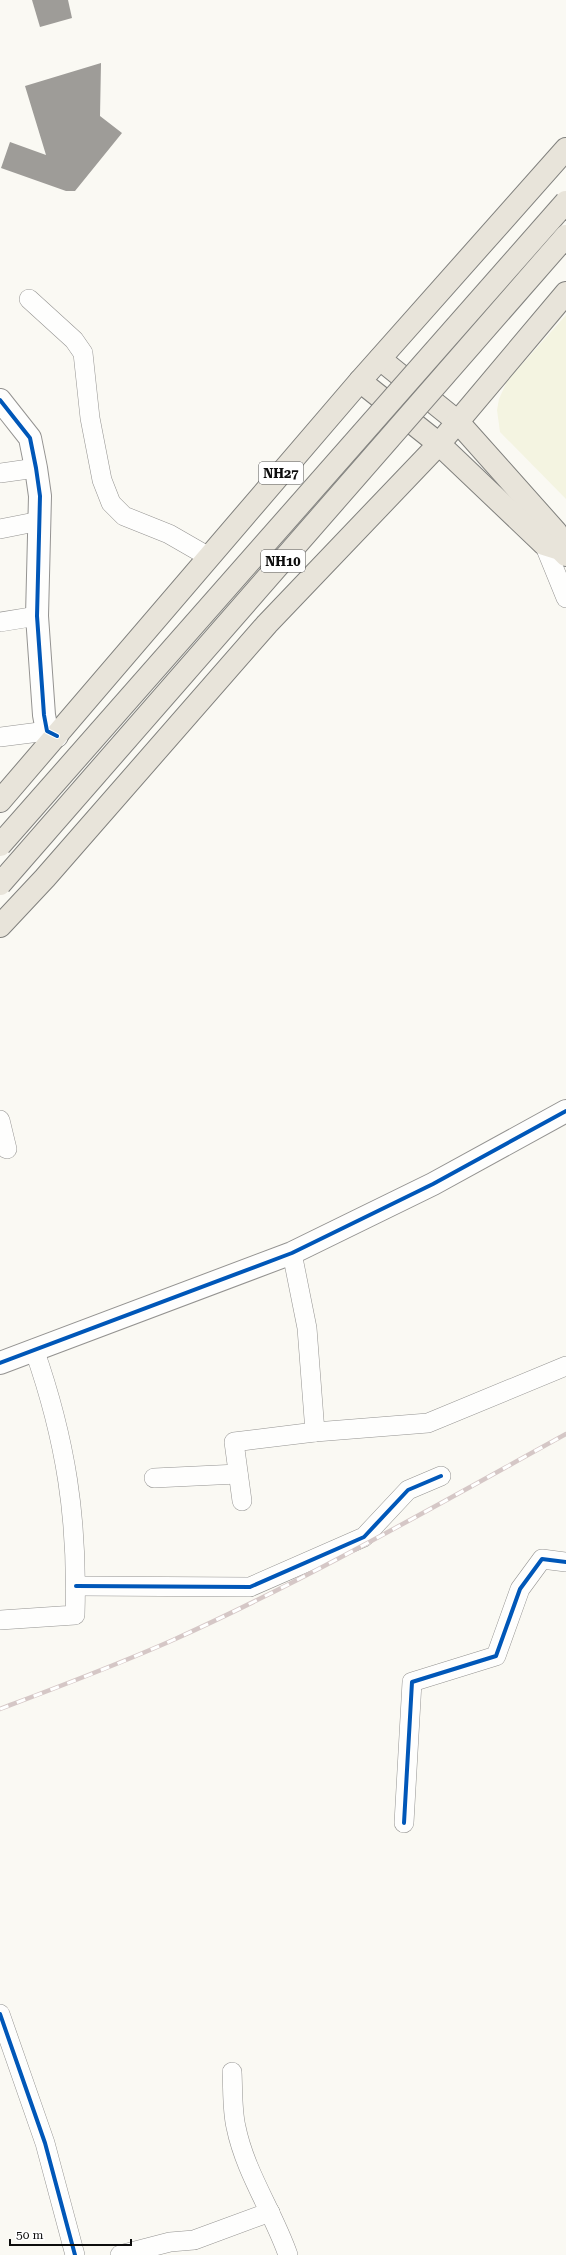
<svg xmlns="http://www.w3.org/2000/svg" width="566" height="2255" viewBox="0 0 566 2255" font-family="'Roboto Serif',serif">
<rect width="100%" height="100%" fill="#faf9f3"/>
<polygon fill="#f4f4e1" points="566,315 566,499 500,432 497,410 499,399 507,381"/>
<g fill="#9e9c98">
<polygon points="32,0 68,0 72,18 40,27"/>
<polygon points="101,63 100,116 122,133 75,191 66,191 1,168 10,142 46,155 25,86"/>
</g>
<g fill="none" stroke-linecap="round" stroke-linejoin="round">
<g stroke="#949391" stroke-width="20">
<g id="minor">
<polyline points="29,299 74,340 83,353 90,418 102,480 111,503 124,516 169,534 209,557"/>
<polyline points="0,473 36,468"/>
<polyline points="0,529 40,521"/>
<polyline points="544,544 566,598"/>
<polyline points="0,622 37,616"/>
<polyline points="0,737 47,731"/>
<polyline points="0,1120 7,1149"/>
<polyline points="315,1432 428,1423 566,1366"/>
<polyline points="154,1478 238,1474"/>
<polyline points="242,1501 234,1442 315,1432 307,1328 292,1253"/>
<polyline points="76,1586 250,1587 364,1537 408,1490 441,1476"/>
<path d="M 0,1620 L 75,1615 C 78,1519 66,1440 34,1349"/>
<polyline points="404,1823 412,1682 496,1656 520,1589 542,1559 566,1562"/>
<polyline points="0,2014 45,2143 75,2255"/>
<path d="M 232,2072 C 233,2090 232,2110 236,2127 C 245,2172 273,2212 288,2255"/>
<polyline points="120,2255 170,2242 194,2240 270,2212"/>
</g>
</g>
<g stroke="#949391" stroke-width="24">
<g id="tertiary">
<polyline points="0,400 30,438 36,468 40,496 37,616 44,715 47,731 57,736"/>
<polyline points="0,1363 292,1253 433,1184 566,1111"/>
</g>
</g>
<g stroke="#81817e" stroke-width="24">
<g id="trunk">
<polyline points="380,359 458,422 556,532 560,549"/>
<polyline points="360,381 439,444 544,544 560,549 566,555"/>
<polyline points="0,801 360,381 566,149"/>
<polyline points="0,926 45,878 267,624 439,444 566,293"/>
</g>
</g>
<use href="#minor" stroke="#fefefd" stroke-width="19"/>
<use href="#tertiary" stroke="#fefefd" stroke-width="22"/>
<use href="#trunk" stroke="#e8e4da" stroke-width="22"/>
<g stroke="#d5c7c6" stroke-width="4.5">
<path id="rail" d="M 0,1709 C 58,1687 117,1665 173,1640 C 308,1579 437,1505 566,1434"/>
</g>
<use href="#rail" stroke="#fff" stroke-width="3" stroke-dasharray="9" stroke-linecap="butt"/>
<g stroke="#81817e" stroke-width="24" stroke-linecap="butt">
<g id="trunk-bridge">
<polyline points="0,845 566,202"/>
<polyline points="0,884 566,236"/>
</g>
</g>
<use href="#trunk-bridge" stroke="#e8e4da" stroke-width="22"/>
<g stroke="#fff" stroke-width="6">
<g id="cycleway">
<polyline points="0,400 30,438 36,468 40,496 37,616 44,715 47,731 57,736"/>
<polyline points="0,1363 292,1253 433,1184 566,1111"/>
<polyline points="76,1586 250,1587 364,1537 408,1490 441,1476"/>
<polyline points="404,1823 412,1682 496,1656 520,1589 542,1559 566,1562"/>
<polyline points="0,2014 45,2143 75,2255"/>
</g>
</g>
<use href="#cycleway" stroke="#0057b8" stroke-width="4"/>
</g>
<g text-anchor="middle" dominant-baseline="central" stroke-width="4" stroke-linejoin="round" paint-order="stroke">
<g fill="#fff" stroke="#565656" stroke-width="1">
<rect x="259" y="462" width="44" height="22" rx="3"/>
<rect x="261" y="550" width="44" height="22" rx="3"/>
</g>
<g font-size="13" font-weight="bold" fill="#0d0d0d">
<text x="281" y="473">NH27</text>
<text x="283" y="561">NH10</text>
</g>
</g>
<path d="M10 2239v6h121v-6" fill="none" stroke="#0d0d0d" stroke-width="2"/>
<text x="16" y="2239" font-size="12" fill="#0d0d0d" stroke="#ffffff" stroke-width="3" paint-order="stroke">50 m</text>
</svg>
